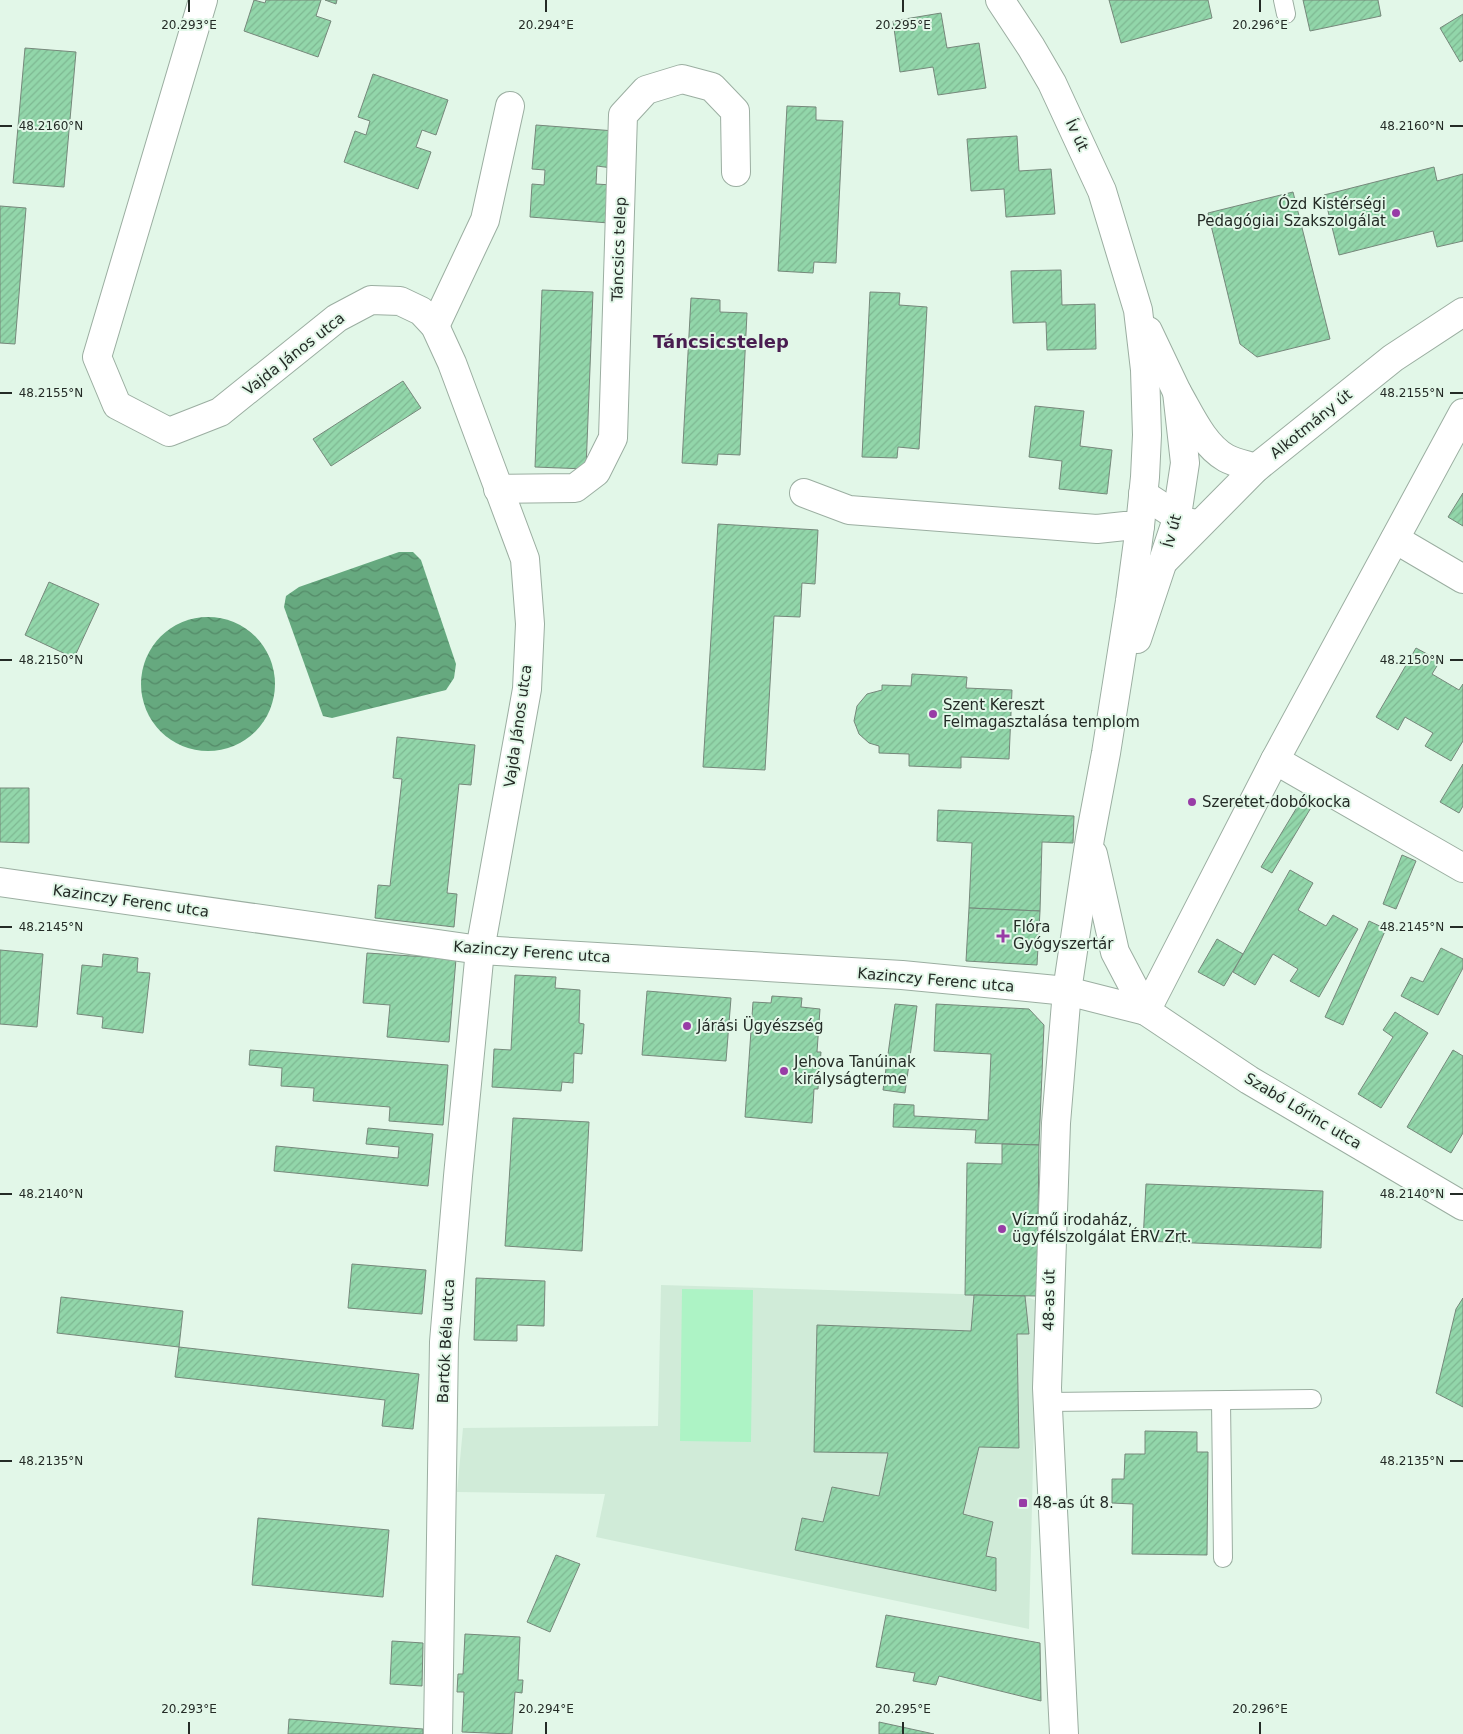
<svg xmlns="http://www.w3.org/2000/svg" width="1463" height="1734" viewBox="0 0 1463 1734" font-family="'DejaVu Sans',sans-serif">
<defs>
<pattern id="water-waves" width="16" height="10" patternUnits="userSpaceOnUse" patternTransform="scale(1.25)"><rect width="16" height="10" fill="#66a97f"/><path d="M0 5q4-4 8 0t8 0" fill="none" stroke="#548a68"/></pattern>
<pattern id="building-hatch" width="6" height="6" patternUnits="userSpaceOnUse" patternTransform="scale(1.25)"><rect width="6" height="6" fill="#92d6aa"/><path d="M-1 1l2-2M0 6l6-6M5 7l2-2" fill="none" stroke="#7eb892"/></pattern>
</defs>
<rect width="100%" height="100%" fill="#e2f7e8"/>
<polygon fill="#d0ebd8" points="661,1285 1025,1296 1037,1301 1029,1629 596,1537 605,1494 457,1492 463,1428 658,1426"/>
<polygon fill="#adf3c5" points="682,1289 753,1290 751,1442 680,1441"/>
<g fill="url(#water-waves)">
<polygon points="399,552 413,552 421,560 456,664 454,678 446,690 332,718 323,716 284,607 286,596 299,587"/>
<circle cx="208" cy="684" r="67"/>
</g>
<g fill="url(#building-hatch)" stroke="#76887b">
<polygon points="254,0 265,3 266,0 321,0 316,16 331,21 318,57 244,31"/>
<polygon points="325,0 337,0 336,4"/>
<polygon points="1109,0 1208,0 1212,18 1121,43"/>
<polygon points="1303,0 1378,0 1381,16 1310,31"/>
<polygon points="941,13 947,48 979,43 986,88 938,95 933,67 900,72 893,21"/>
<polygon points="1463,14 1463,60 1460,62 1440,28"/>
<polygon points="25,48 76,52 64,187 13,183"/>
<polygon points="373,74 448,100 436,135 422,130 416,147 431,152 418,189 344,162 355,131 366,135 370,121 358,117"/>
<polygon points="787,106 816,107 816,120 843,121 836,263 814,262 813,273 778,271"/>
<polygon points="536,125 615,131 612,168 597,166 596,184 612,185 609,223 530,217 532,184 544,185 545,170 532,169"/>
<polygon points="1017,136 1019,171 1051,169 1055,214 1006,217 1004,189 971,191 967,139"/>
<polygon points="1434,167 1437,181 1463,174 1463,241 1437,247 1433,231 1339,255 1324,195"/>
<polygon points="1293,192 1330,339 1257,357 1240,344 1208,213"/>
<polygon points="0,206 26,208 15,344 0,343"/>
<polygon points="1061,270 1062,305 1095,304 1096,349 1047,350 1046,322 1013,323 1011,271"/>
<polygon points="542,290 593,292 586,469 535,467"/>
<polygon points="870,292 900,293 899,305 927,307 919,449 898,447 897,458 862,457"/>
<polygon points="691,298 720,300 720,312 747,313 740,455 718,454 717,465 682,463"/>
<polygon points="403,381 421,408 331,466 313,439"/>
<polygon points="1035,406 1084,411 1080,446 1112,450 1107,494 1059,489 1062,461 1029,457"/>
<polygon points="1463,493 1463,526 1448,517"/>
<polygon points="718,524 818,530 815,584 802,583 800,617 774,616 765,770 703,767"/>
<polygon points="49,582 99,604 74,658 25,635"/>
<polygon points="1416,648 1440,661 1432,674 1459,690 1463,684 1463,741 1451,761 1425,746 1433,733 1405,717 1398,730 1376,717"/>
<polygon points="912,674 967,677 966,688 1012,690 1009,759 961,757 961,768 909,766 909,754 879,753 879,746 869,743 859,734 854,721 857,706 867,694 882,690 882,685 911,686"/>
<polygon points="397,737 475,745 471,785 459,784 447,893 457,894 454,927 375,918 378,885 390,886 402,779 393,778"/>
<polygon points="1463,764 1463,806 1459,813 1440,802"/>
<polygon points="0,788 29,788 29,843 0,842"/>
<polygon points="1305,794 1315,801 1272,873 1261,867"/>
<polygon points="938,810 1074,816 1073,843 1042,842 1040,911 969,908 972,843 937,841"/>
<polygon points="1402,855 1416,861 1396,909 1383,904"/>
<polygon points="1290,870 1313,883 1298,910 1326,926 1333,915 1358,929 1319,997 1290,981 1298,969 1273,954 1255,985 1233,972"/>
<polygon points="969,908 1040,911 1037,965 966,961"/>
<polygon points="1369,921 1386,929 1343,1025 1325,1017"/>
<polygon points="1217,939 1243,954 1224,986 1198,972"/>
<polygon points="1441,948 1463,959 1463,968 1438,1015 1401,996 1411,977 1423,982"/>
<polygon points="0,950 43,954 37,1027 0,1024"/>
<polygon points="367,953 456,959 449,1042 387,1037 390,1005 363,1003"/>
<polygon points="103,954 138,958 137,972 150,973 143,1033 102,1028 103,1017 77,1014 82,965 102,967"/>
<polygon points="515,975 556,977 555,988 580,990 579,1023 584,1024 582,1054 574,1053 573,1083 562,1082 561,1091 492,1087 494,1049 511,1050"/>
<polygon points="647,991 731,998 726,1061 642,1055"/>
<polygon points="772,996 802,998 801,1007 820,1009 817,1052 821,1052 818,1089 814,1089 812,1123 745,1117 753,1002 771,1003"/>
<polygon points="895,1004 917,1006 905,1093 883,1090"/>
<polygon points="936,1004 1029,1009 1044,1025 1039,1145 975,1143 976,1130 893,1127 894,1104 914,1105 914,1116 988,1120 991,1054 934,1051"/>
<polygon points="1395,1012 1428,1033 1381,1108 1358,1094 1393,1037 1383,1030"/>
<polygon points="250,1050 448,1065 443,1125 389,1121 390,1107 313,1101 314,1088 281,1086 282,1068 249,1065"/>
<polygon points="1453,1050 1463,1056 1463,1133 1451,1153 1407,1127"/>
<polygon points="513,1118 589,1122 582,1251 505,1246"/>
<polygon points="368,1128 433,1134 428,1186 274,1171 276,1146 398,1158 399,1147 366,1144"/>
<polygon points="1002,1144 1039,1145 1037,1296 965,1295 967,1163 1002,1164"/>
<polygon points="1146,1184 1323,1191 1321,1248 1143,1241"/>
<polygon points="352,1264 426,1270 422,1314 348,1308"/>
<polygon points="476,1278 545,1281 544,1326 517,1325 517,1341 474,1340"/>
<polygon points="974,1295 1025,1296 1029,1334 1017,1334 1019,1448 979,1447 963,1514 993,1522 986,1556 996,1558 996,1591 795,1550 802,1518 823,1522 832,1487 879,1496 888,1453 814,1452 817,1325 971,1331"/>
<polygon points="61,1297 183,1311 179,1347 57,1333"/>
<polygon points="1463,1298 1463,1407 1436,1393 1456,1309"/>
<polygon points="179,1347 419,1374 413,1429 382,1426 385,1400 175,1377"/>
<polygon points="1145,1431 1197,1432 1197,1452 1208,1452 1207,1555 1132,1554 1133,1504 1112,1503 1112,1479 1124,1479 1125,1454 1145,1454"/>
<polygon points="258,1518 389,1530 383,1597 252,1585"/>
<polygon points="556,1555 580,1564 550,1632 527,1622"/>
<polygon points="886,1615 1040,1643 1041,1701 939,1676 936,1685 913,1681 915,1673 876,1667"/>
<polygon points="465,1634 520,1637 518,1680 523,1680 522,1693 515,1692 512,1734 462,1732 464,1692 457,1692 458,1674 463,1674"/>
<polygon points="392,1641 423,1643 422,1686 390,1684"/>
<polygon points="289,1719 423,1729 423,1734 288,1734"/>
<polygon points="879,1722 934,1734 879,1734"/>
</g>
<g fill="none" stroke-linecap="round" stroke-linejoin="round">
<g stroke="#9baea1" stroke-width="20">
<g id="service">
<polyline points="1283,0 1286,14"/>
<polyline points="1048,1402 1312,1399"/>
<polyline points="1221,1402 1223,1558"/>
</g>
</g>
<g stroke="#9baea1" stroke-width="30">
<g id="minor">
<polyline points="203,0 97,357 117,405 169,432 220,412 337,318 371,300 400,301 421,311 435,326 452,363 525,559 530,624 527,689 480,950 458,1176 444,1342 438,1734"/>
<polyline points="435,326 485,220 510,106"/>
<path d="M 1177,392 C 1190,414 1203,445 1226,458 C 1235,463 1247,465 1256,468"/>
<polyline points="498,489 575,488 596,472 613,438 623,115 646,90 682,79 712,87 735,111 736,172"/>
<polyline points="804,493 849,510 1097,529 1125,526 1140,526"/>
<polyline points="1143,494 1175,515 1176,522 1192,523"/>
<polyline points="1395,539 1463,579"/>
<polyline points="1163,562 1256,468 1393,358 1463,312"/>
<polyline points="1275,760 1463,868"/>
<polyline points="0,882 480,950 902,975 1067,991"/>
<polyline points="1146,1011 1275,760 1463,413"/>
</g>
</g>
<g stroke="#9baea1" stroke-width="30">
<g id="secondary">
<polyline points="1000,0 1031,47 1052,83 1102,191 1138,310 1145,370 1147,435 1145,477 1140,526 1130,601 1106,753 1090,838 1067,991 1056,1123 1047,1388 1064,1734"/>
<polyline points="1137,639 1176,522 1185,463 1177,392 1148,331"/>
<polyline points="1093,854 1115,952 1146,1011 1249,1080 1463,1206"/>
<polyline points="1067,991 1146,1011"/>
</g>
</g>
<use href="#service" stroke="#fff" stroke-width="18"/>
<use href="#minor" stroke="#fff" stroke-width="28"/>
<use href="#secondary" stroke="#fff" stroke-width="28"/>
</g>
<path fill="none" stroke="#242b26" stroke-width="2" d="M 189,0 L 189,12M 546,0 L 546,12M 903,0 L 903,12M 1260,0 L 1260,12M 0,126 L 12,126M 1450,126 L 1463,126M 0,393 L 12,393M 1450,393 L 1463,393M 0,660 L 12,660M 1450,660 L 1463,660M 0,927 L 12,927M 1450,927 L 1463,927M 0,1194 L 12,1194M 1450,1194 L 1463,1194M 0,1461 L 12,1461M 1450,1461 L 1463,1461M 189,1722 L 189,1734M 546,1722 L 546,1734M 903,1722 L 903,1734M 1260,1722 L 1260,1734"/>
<g fill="#983ca6" stroke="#e2f7e8" stroke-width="2">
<circle cx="1396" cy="213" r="5"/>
<circle cx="933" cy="714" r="5"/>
<circle cx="1192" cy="802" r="5"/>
<path d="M1000.5 928.5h5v5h5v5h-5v5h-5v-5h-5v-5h5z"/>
<circle cx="687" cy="1026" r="5"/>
<circle cx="784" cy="1071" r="5"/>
<circle cx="1002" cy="1229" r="5"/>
<rect x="1018" y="1498" width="10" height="10" rx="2.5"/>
</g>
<g text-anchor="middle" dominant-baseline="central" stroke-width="4" stroke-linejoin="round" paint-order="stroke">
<g font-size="15" fill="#242b26" stroke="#e2f7e8">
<text transform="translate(1077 135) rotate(65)">Ív út</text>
<text transform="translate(619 249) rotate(-88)">Táncsics telep</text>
<text transform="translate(294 354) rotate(-38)">Vajda János utca</text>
<text transform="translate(1311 424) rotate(-39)">Alkotmány út</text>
<text transform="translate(1172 531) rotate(-75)">Ív út</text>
<text transform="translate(518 726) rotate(-82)">Vajda János utca</text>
<text transform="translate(131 901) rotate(8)">Kazinczy Ferenc utca</text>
<text transform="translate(532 952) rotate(4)">Kazinczy Ferenc utca</text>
<text transform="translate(936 980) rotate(5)">Kazinczy Ferenc utca</text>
<text transform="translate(1303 1111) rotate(31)">Szabó Lőrinc utca</text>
<text transform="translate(1049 1300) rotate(-89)">48-as út</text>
<text transform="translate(446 1341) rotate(-87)">Bartók Béla utca</text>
</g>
<g font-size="15" fill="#242b26" stroke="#e2f7e8" text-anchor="start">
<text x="1386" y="204" text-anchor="end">Ózd Kistérségi<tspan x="1386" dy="17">Pedagógiai Szakszolgálat</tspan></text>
<text x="943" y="705">Szent Kereszt<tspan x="943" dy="17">Felmagasztalása templom</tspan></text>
<text x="1202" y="802">Szeretet-dobókocka</text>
<text x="1013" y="927">Flóra<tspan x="1013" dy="17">Gyógyszertár</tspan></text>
<text x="697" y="1026">Járási Ügyészség</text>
<text x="794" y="1062">Jehova Tanúinak<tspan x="794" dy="17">királyságterme</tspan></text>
<text x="1012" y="1220">Vízmű irodaház,<tspan x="1012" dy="17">ügyfélszolgálat ÉRV Zrt.</tspan></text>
<text x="1033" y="1503">48-as út 8.</text>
</g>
<g font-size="18" font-weight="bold" fill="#491d50" stroke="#e2f7e8">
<text x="721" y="341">Táncsicstelep</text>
</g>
</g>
<g font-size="12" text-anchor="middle" fill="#242b26" stroke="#e2f7e8" stroke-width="4" stroke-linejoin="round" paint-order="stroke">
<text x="189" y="29">20.293°E</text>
<text x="546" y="29">20.294°E</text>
<text x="903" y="29">20.295°E</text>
<text x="1260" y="29">20.296°E</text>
<text x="51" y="130">48.2160°N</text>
<text x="1412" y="130">48.2160°N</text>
<text x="51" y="397">48.2155°N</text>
<text x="1412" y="397">48.2155°N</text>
<text x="51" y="664">48.2150°N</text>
<text x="1412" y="664">48.2150°N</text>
<text x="51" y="931">48.2145°N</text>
<text x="1412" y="931">48.2145°N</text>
<text x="51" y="1198">48.2140°N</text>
<text x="1412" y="1198">48.2140°N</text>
<text x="51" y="1465">48.2135°N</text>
<text x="1412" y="1465">48.2135°N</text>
<text x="189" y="1713">20.293°E</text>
<text x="546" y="1713">20.294°E</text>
<text x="903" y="1713">20.295°E</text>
<text x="1260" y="1713">20.296°E</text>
</g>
</svg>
